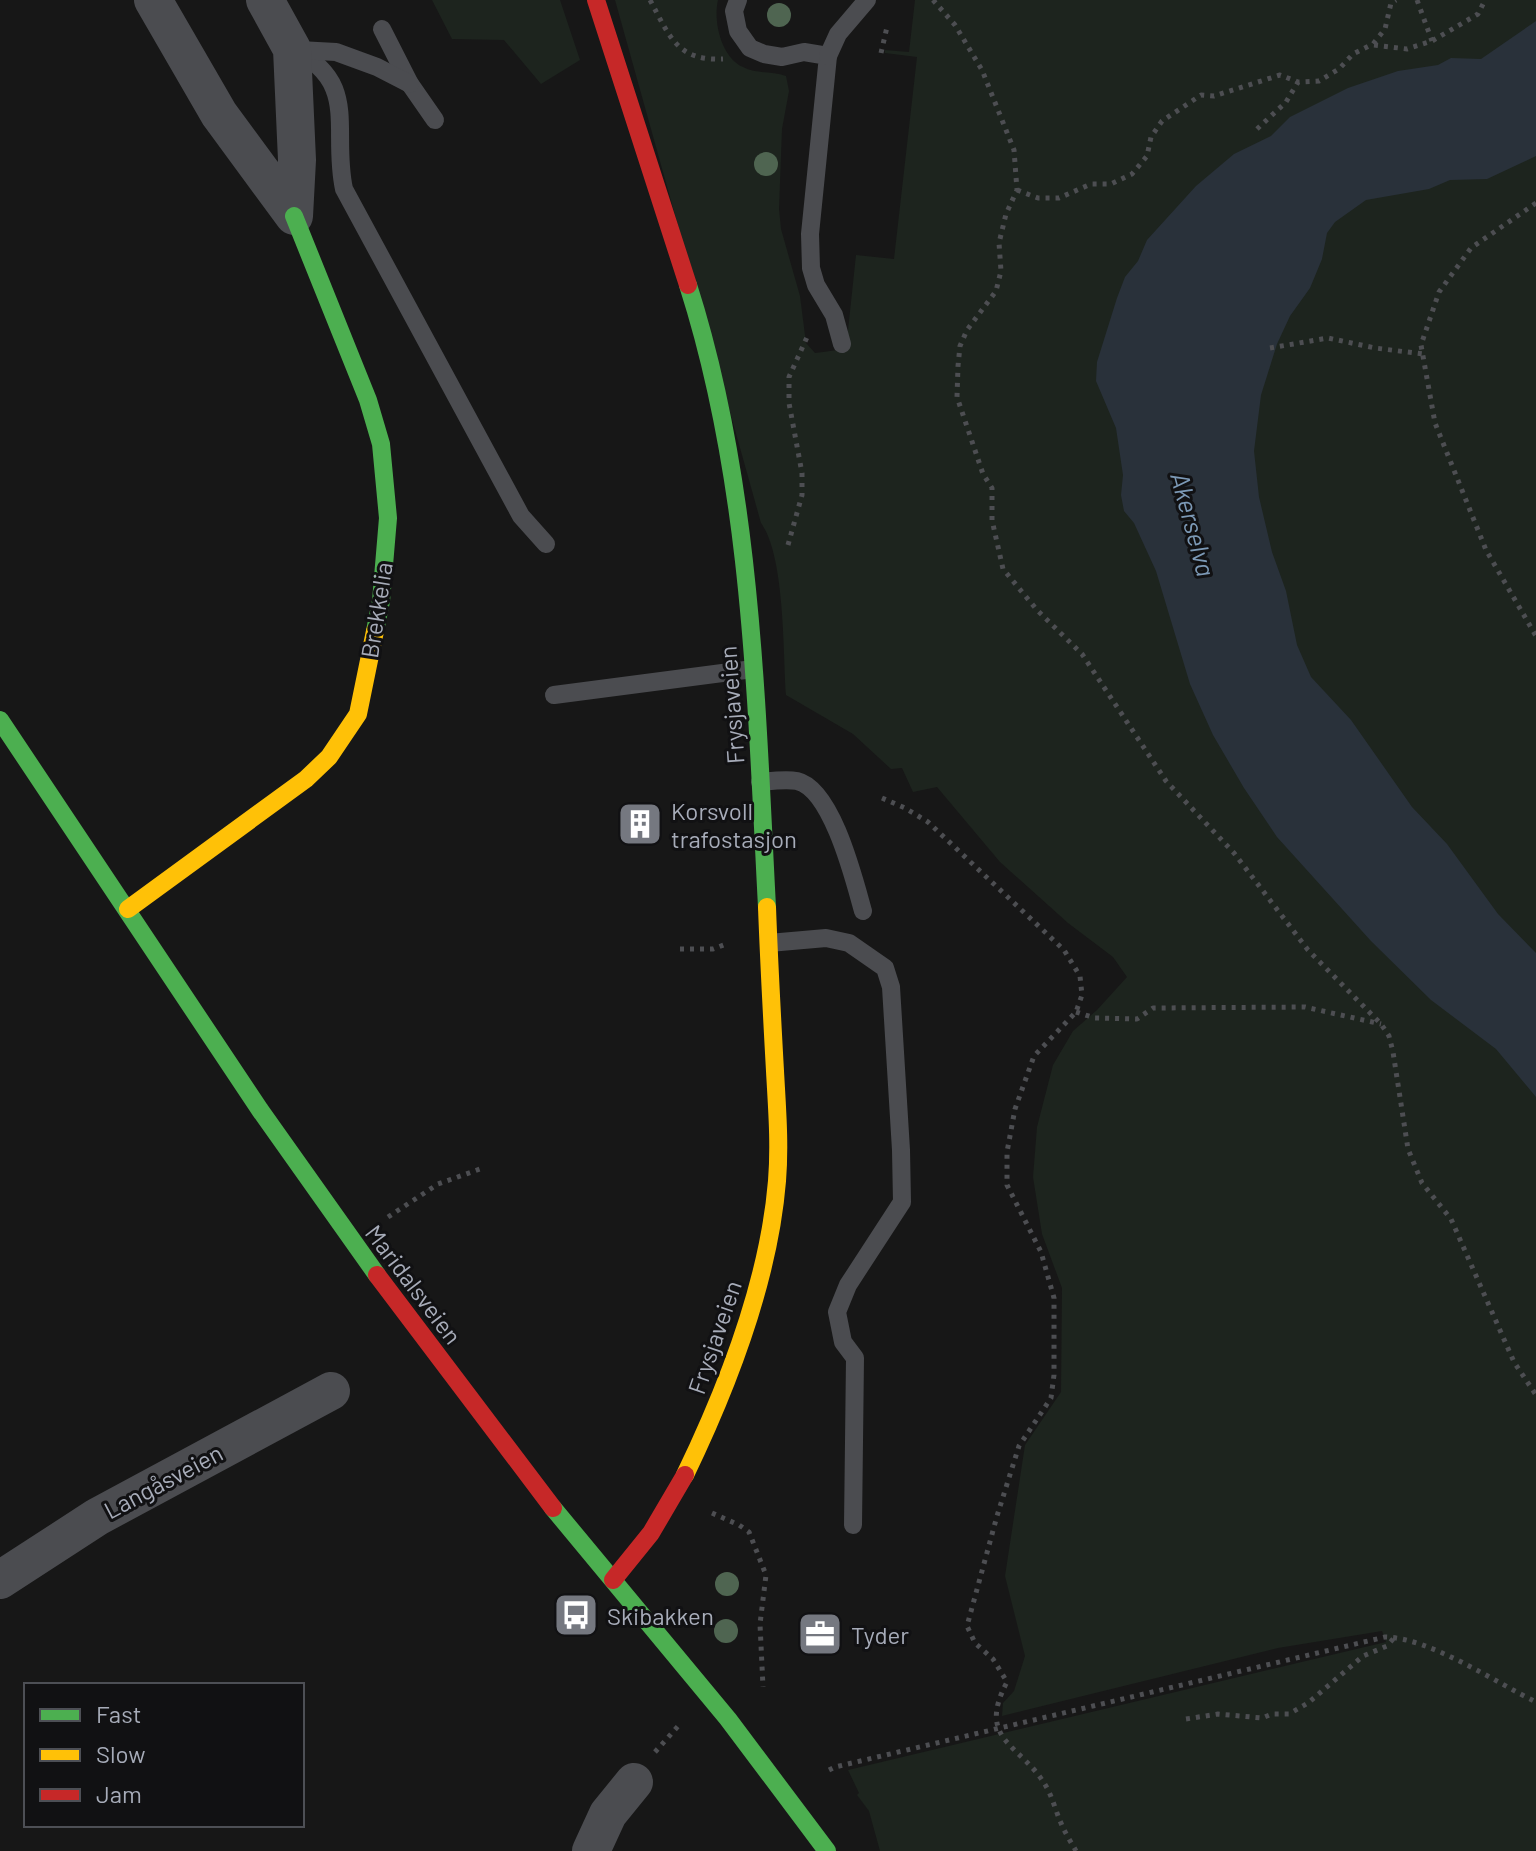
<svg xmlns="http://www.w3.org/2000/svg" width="1536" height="1851" viewBox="0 0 1536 1851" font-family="Barlow,sans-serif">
<rect width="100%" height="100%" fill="#171717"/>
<g fill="#1d241e">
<polygon points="432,0 560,0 580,60 541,84 504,40 452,39"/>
<path d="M 615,0 L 718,0 C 713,21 721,57 743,67 C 756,74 772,71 786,76 L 789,91 L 782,129 L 779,209 L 781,229 L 800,296 L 806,343 L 815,353 L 846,349 L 856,255 L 894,259 L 917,57 L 885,53 L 885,50 L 909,52 L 915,0 L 1536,0 L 1536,1851 L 880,1851 L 869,1811 L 857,1795 L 859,1793 L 848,1770 L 1386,1642 L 1382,1631 L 1278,1648 L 1002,1716 L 1003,1703 L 1014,1691 L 1025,1656 L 1005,1576 L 1025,1445 L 1061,1392 L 1062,1288 L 1042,1234 L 1033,1177 L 1037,1127 L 1053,1065 L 1073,1031 L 1097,1010 L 1127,977 L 1113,957 L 1068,923 L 1000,862 L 937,787 L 913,792 L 902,768 L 891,769 L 853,734 L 786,695 C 783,652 785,556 761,523 Z"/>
</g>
<polygon fill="#29313a" points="1536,21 1536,156 1487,179 1450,180 1429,189 1366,200 1335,222 1327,233 1322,259 1310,288 1290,316 1277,344 1261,395 1254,451 1259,497 1272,552 1286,591 1297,645 1311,677 1351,720 1412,807 1447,844 1498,914 1536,953 1536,1097 1496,1049 1431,1000 1371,941 1277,837 1244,788 1213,735 1190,684 1156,571 1134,523 1124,511 1121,495 1123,475 1116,428 1096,381 1097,362 1117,298 1125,277 1138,261 1147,240 1196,186 1234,154 1271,136 1290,117 1348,88 1398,71 1438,65 1451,58 1481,59"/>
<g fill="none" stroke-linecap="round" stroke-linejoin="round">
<g stroke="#4d4e52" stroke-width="5" stroke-dasharray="4 6" stroke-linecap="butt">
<path d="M 650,0 C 670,37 677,61 723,59"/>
<polyline points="933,0 955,25 982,70 1014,150 1017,190 1006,214 999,243 1001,271 996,291 967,330 960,346 958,366 957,397 983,474 992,488 992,520 1003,569 1037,610 1082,654 1166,781 1234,853 1308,950 1381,1024 1389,1036 1393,1052 1408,1149 1422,1183 1451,1219 1514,1362 1536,1395"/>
<polyline points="1417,0 1432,41"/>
<polyline points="1374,45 1407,49 1432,41 1478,14 1485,0"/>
<polyline points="881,53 887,27"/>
<polyline points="1257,129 1286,102 1298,82"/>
<polyline points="1017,190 1038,198 1059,198 1091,184 1111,184 1132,174 1147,156 1151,137 1162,121 1201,95 1214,96 1280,75 1298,82 1319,81 1339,69 1353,54 1373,44 1385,29 1391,3 1396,0"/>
<polyline points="1536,203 1471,248 1439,292 1421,345 1435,423 1486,550 1536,636"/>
<polyline points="1270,348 1328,338 1375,348 1423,354"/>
<polyline points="788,545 802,495 802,473 789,403 789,377 808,335"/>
<path d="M 882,798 L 905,808 L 928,822 L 1064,950 L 1080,976 L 1082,995 L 1076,1012 L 1034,1056 L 1015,1109 L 1007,1152 L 1007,1185 L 1041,1252 L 1054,1298 L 1054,1375 L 1051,1398 L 1019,1446 L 997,1516 L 967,1626 L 975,1643 L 993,1659 L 1007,1682 C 975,1742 1023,1744 1047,1788 C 1053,1799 1056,1812 1061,1823 C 1065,1833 1071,1842 1076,1851"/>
<polyline points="680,949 713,949 726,944"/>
<polyline points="1076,1012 1095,1018 1137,1019 1153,1008 1305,1007 1381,1024"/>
<polyline points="388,1217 438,1184 480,1169"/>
<polyline points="712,1513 739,1525 749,1532 766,1575 760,1624 763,1687"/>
<polyline points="1186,1719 1218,1714 1262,1718 1272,1714 1289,1714 1308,1703 1363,1656 1387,1646 1394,1638"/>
<polyline points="655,1752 680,1724"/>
<path d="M 829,1770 L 835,1767 L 1385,1637 C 1430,1638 1495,1682 1536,1702"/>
</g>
<g stroke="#4b4c50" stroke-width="18">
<polyline points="738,0 734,11 738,31 750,48 764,54 782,57 804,52 828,56 810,234 811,268 816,285 834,315 842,344"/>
<polyline points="382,29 410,84 435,120"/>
<path d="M 292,49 C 361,82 331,129 344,189 L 521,516 L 546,544"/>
<polyline points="299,50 336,52 377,67 410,84"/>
<polyline points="828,56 838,34 867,0"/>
<polyline points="554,695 753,669"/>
<path d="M 760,782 C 771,781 786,779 797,781 C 832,789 854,879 863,911"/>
<polyline points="769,943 826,938 849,943 885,968 891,987 901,1150 902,1202 848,1285 837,1312 843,1342 855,1358 853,1525"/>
</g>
<g stroke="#4b4c50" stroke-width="38">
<polyline points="153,0 219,114 294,216 297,160 292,49 265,0"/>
<polyline points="0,1580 97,1517 331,1391"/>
<polyline points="591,1851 608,1814 634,1782"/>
</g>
<g stroke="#4caf50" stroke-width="18">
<polyline points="294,216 368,400 381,444 388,518 381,601 375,631"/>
<path d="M 688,285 C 752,485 756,699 767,907"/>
<polyline points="0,720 260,1110 377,1275"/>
<polyline points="553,1508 728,1719 827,1851"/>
</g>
<g stroke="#ffc107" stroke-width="18">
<polyline points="128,909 306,779 329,757 358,714 375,631"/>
<path d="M 685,1475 C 728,1386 769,1280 777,1181 C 780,1144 777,1108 775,1071 C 772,1017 769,962 767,907"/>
</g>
<g stroke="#c62828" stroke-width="18">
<polyline points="596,0 688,285"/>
<polyline points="377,1275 553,1508"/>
<polyline points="613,1580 651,1533 685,1475"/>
</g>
</g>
<g fill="#4f6551">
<circle cx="779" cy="15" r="12"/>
<circle cx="766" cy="164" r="12"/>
<circle cx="727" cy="1584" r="12"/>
<circle cx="726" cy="1631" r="12"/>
</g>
<defs>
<g id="building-square" transform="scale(2.3)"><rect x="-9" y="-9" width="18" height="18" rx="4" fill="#757880" stroke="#111113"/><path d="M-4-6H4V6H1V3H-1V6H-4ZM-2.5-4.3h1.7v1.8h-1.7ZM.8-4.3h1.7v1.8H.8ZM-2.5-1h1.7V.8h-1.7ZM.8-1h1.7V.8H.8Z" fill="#fff"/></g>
<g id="bus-square" transform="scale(2.3)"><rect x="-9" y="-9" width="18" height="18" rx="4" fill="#757880" stroke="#111113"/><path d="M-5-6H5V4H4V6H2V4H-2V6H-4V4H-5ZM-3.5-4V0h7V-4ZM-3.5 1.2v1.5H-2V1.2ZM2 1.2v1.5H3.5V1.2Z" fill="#fff"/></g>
<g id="office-square" transform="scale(2.3)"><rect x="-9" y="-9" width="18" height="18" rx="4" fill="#757880" stroke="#111113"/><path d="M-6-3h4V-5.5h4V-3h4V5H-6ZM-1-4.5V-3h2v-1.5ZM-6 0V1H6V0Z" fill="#fff"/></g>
</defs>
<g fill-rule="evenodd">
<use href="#building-square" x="640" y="824"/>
<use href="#bus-square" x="576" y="1615"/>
<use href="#office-square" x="820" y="1634"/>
</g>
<g text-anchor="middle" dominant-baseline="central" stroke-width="6" stroke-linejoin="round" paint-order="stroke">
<g font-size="24" fill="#a7acb9" stroke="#111113">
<text transform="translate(376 610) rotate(-81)">Brekkelia</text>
<text transform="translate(731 705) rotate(-94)">Frysjaveien</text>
<text transform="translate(414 1284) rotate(53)">Maridalsveien</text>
<text transform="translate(714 1337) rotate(-71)">Frysjaveien</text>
<text transform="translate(163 1481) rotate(-28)">Langåsveien</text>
</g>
<g font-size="24" fill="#a7acb9" stroke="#111113" text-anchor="start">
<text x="671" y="810">Korsvoll<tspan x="671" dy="28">trafostasjon</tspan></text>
<text x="607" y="1615">Skibakken</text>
<text x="851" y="1634">Tyder</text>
</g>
<g font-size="26" font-style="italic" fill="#7c99b6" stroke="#111113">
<text transform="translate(1194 524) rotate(75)">Akerselva</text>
</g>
</g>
<rect x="24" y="1683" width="280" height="144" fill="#111113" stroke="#4d4f55" stroke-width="2"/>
<rect x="40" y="1709" width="40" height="12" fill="#4caf50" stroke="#4d4f55" stroke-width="2"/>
<text x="96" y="1723" font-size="24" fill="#a7acb9">Fast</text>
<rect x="40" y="1749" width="40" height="12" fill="#ffc107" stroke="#4d4f55" stroke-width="2"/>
<text x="96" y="1763" font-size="24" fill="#a7acb9">Slow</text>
<rect x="40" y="1789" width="40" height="12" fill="#c62828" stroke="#4d4f55" stroke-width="2"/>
<text x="96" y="1803" font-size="24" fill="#a7acb9">Jam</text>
</svg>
